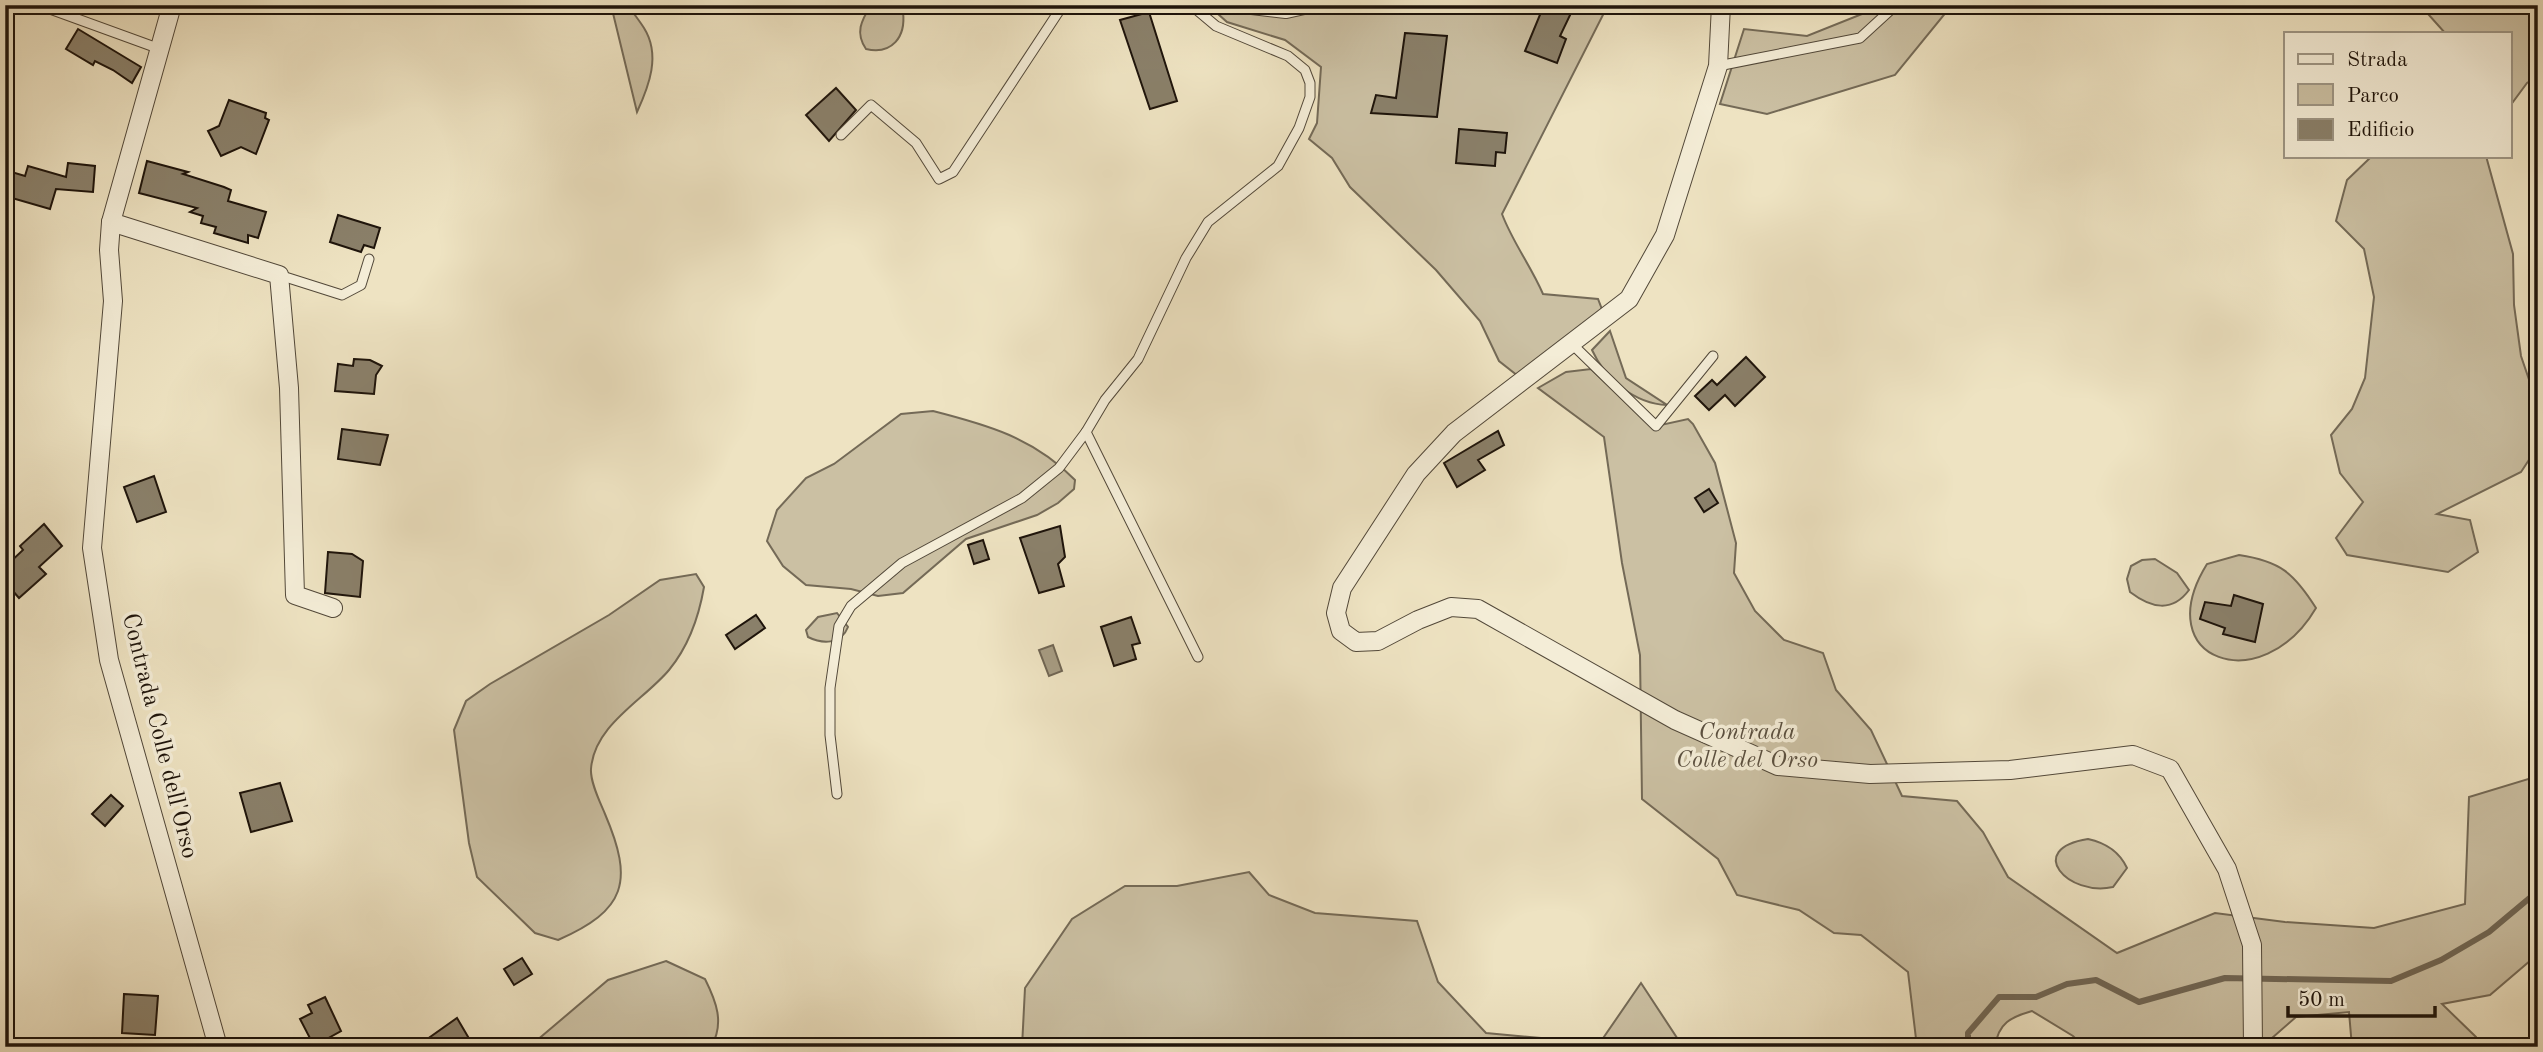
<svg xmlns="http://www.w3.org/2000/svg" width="2543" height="1052" viewBox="0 0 2543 1052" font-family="'Old Standard TT',serif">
<rect width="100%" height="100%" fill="#eee3c2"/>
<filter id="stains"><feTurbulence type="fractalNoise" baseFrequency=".00286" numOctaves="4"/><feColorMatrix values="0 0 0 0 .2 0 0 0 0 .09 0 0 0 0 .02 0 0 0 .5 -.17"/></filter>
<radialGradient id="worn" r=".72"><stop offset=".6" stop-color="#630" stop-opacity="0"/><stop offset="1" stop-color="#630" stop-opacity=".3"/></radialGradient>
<g fill="#cbc0a3" stroke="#746a57" stroke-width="2">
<path d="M 611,5 L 628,5 C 633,13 639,20 644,28 C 661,55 649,86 637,112 Z"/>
<path d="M 871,5 L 897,5 L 903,12 C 906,37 892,55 866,49 C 855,33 861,21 871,5 Z"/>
<path d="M 1208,5 L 1608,5 L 1502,214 C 1513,243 1531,266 1543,294 L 1598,299 L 1603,312 L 1518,376 L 1499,361 L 1480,321 L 1436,270 L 1350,187 L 1332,158 L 1309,139 L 1317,123 L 1321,67 L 1285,40 L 1227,22 Z"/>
<polygon points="1863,5 1952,5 1895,75 1767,114 1720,104 1744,29 1807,36 1862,14"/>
<polygon points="2420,5 2538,5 2538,76 2527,83 2510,106 2510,33 2445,33"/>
<polygon points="2372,156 2486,156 2513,254 2514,305 2521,356 2538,406 2538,446 2521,472 2437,514 2470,520 2478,552 2448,572 2347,555 2336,538 2363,502 2340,473 2331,435 2352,409 2365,378 2374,297 2364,249 2336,221 2347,180"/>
<path d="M 1610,331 L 1626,378 L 1667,405 C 1635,404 1605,379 1592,350 Z"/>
<path d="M 1591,369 L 1652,427 L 1688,419 L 1693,424 L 1715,463 L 1736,543 L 1734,573 L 1755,611 L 1784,640 L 1823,653 L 1836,690 L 1871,730 L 1902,796 L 1957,801 L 1983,832 L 2008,877 L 2117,953 L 2215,913 L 2285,922 L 2374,928 L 2465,904 L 2469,797 L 2538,776 L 2538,954 L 2490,995 L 2442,1004 L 2476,1037 L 2476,1047 L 2352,1047 L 2349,1012 L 2296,1017 L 2272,1038 L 2271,1047 L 2084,1047 L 2073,1036 L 2032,1011 C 2011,1017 1998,1023 1995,1047 L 1917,1047 L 1908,972 L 1861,935 L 1834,933 L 1799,910 L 1737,895 L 1718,859 L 1642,799 L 1640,655 L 1622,563 L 1604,437 L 1538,388 L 1566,372 Z"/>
<path d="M 933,411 C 988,425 1034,438 1075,480 L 1074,489 L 1058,503 L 1037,515 L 966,539 L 903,593 L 878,596 L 851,589 L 806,585 L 783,566 L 767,541 L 777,510 L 806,478 L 834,464 L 901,414 Z"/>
<path d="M 2239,555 C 2280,561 2294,573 2316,608 C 2262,700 2147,661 2207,564 Z"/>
<path d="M 2155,559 L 2177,573 L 2189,590 C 2172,613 2151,608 2130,592 L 2127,579 L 2131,566 L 2142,560 Z"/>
<path d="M 696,574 L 704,587 C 699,616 688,647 669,670 C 644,700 594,725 591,769 C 590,782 600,802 605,814 C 634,882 626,910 558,940 L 535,933 L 477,877 L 469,843 L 454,730 L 466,701 L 490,684 L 609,615 L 660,580 Z"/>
<path d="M 837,613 L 848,627 C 841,645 822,644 808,637 L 806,630 L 818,617 Z"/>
<path d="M 2088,839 C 2106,843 2119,851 2127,868 L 2113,887 C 2068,897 2024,849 2088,839 Z"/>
<polygon points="1249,872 1269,895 1315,913 1417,921 1438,982 1486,1033 1552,1039 1563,1047 1022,1047 1025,988 1072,919 1125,886 1177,886"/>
<path d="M 666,961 L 705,979 C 716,1001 725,1023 711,1047 L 529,1047 L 608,980 Z"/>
<polygon points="1641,983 1683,1047 1597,1047"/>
</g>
<polygon fill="#a79d84" stroke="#706654" stroke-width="2" points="1053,645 1062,671 1049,676 1039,650"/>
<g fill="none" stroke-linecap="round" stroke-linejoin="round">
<polyline stroke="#706654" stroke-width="6" points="1968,1047 1968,1033 1999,997 2036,997 2067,984 2096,980 2139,1002 2225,978 2391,981 2441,960 2489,932 2538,891"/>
</g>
<g fill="#8a806a" stroke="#1e140b" stroke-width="2">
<polygon points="1544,5 1559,5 1572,11 1560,36 1566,39 1557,63 1525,51"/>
<polygon points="1149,12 1177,101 1150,109 1120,20"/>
<polygon points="78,29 141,67 132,83 113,70 95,61 93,65 66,49"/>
<polygon points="1405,33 1447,36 1437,117 1371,113 1376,95 1396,98"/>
<polygon points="836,88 856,110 829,141 806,115"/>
<polygon points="229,100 266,113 265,118 269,120 256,154 241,147 221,156 208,131 219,126"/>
<polygon points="1459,129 1507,133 1505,153 1496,152 1495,166 1456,163"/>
<polygon points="147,161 188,172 183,174 224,187 231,190 228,201 266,212 258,238 248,235 248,243 214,233 216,227 201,223 203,216 190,212 197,208 139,193"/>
<polygon points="68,163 95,166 93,192 56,189 50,209 5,196 5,170 25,176 28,166 66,177"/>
<polygon points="338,215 380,228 374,248 364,245 361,252 330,242"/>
<polygon points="1746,357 1765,377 1735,406 1725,395 1709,410 1695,396 1712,380 1717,385"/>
<polygon points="354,359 370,360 382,366 376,375 374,394 335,391 338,364 353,366"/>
<polygon points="342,429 388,435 380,465 338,459"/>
<polygon points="1498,431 1504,445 1478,460 1485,470 1457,487 1444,463"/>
<polygon points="154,476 166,512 137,522 124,487"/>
<polygon points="1709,489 1718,503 1704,512 1695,498"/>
<polygon points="44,524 62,546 39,567 46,574 19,598 5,582 5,567 23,550 20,546"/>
<polygon points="1060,526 1065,557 1058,564 1064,586 1039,593 1020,538"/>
<polygon points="983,540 989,559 974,564 968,545"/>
<polygon points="328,552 352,554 363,561 360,597 325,593"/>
<polygon points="2234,595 2263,604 2255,642 2223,634 2225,628 2200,619 2205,602 2231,606"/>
<polygon points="756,615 765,628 735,649 726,635"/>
<polygon points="1131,617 1140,643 1132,645 1136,659 1114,666 1101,627"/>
<polygon points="280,783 292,821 251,832 240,793"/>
<polygon points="111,795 123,806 105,826 92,814"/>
<polygon points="522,958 532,974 514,985 504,969"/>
<polygon points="124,994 158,996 155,1035 122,1033"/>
<polygon points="325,997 341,1031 314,1046 300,1019 312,1013 308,1005"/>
<polygon points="457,1018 474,1047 416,1047"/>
</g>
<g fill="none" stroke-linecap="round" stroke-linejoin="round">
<g stroke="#524839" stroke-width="11">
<g id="lane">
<polyline points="39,5 160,49"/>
<polyline points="1191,5 1216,26 1288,56 1305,70 1310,83 1310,97 1299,128 1278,166 1208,222 1186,258 1138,359 1105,400 1086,432 1198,657"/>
<polyline points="1718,66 1860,38 1896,5"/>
<polyline points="841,135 871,105 916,143 939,179 953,172 1063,5"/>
<polyline points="279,275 342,295 361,285 369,259"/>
<polyline points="1573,345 1656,426 1713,356"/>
<polyline points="837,794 830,735 830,688 839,626 851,606 902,563 1022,498 1059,468 1086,432"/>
</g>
</g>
<g stroke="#524839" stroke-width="20">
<g id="street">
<polyline points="172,5 111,222 109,250 113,301 92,548 109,660 218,1047"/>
<polyline points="1252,5 1286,9 1304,5"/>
<polyline points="1721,5 1718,66 1665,235 1629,299 1454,433 1416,474 1342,588 1336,613 1341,631 1356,642 1378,641 1418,620 1451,607 1478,609 1675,720 1778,766 1870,774 2010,770 2133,755 2170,769 2227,869 2252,945 2253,1047"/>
<polyline points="111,222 279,275 289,388 295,595 333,608"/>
</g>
</g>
<use href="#lane" stroke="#f4edd7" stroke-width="9"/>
<use href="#street" stroke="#f4edd7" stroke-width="18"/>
</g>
<g text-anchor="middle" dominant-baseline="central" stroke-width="7" stroke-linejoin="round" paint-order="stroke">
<g font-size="24" font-style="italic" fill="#5b5040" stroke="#f4edd7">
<text x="1747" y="733">Contrada<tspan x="1747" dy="28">Colle del Orso</tspan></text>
</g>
<g font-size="24" fill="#1e140b" stroke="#f4edd7">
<text transform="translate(159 736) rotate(76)">Contrada Colle dell'Orso</text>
</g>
</g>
<rect width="2543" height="1052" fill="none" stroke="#eee3c2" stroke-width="28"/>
<rect x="7" y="7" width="2529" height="1038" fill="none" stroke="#1e140b" stroke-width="3.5"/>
<rect x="14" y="14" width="2515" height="1024" fill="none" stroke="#1e140b" stroke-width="2"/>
<rect x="2284" y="32" width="228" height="126" fill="#f4edd7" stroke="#9e9685" stroke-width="2"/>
<rect x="2298" y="54" width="35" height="10" fill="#f4edd7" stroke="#9e9685" stroke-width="2"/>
<text x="2347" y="66" font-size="21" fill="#1e140b">Strada</text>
<rect x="2298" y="84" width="35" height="21" fill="#cbc0a3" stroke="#9e9685" stroke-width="2"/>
<text x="2347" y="102" font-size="21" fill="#1e140b">Parco</text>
<rect x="2298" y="119" width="35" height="21" fill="#8a806a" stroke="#9e9685" stroke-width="2"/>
<text x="2347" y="136" font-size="21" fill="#1e140b">Edificio</text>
<path d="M2288 1006v10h147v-10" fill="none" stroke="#1e140b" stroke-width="3.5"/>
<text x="2298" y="1006" font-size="21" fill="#1e140b" stroke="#f4edd7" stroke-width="5" paint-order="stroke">50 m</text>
<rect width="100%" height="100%" filter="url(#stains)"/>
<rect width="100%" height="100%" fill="url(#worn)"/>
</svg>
